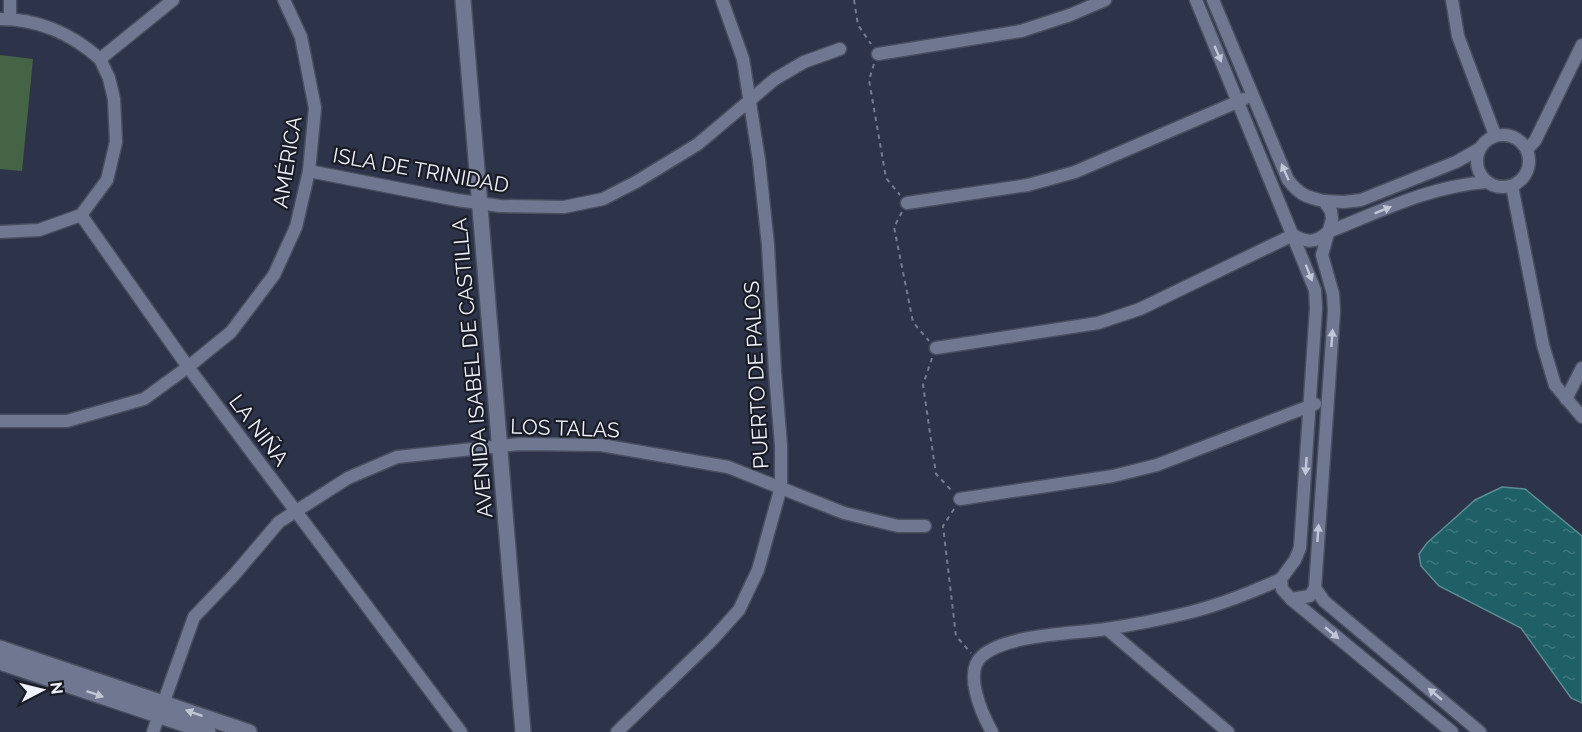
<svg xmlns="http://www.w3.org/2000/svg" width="1582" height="732" viewBox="0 0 1582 732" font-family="Raleway,sans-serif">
<defs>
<pattern id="water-ripples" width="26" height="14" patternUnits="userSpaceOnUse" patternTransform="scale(1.5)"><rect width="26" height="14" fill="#1e6065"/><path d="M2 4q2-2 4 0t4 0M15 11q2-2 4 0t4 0" fill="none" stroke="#3f777c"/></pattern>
</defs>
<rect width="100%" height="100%" fill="#2d3449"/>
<polygon fill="#456345" points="0,55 33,59 22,171 0,169"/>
<polygon fill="url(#water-ripples)" stroke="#5c8c93" stroke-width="1.5" points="1502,487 1525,489 1582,536 1582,703 1571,698 1521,628 1439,586 1421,566 1419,554 1427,543 1475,500"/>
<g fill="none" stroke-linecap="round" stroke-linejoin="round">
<g stroke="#494f60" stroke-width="15">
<g id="minor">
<polyline points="1196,0 1315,290 1316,308 1300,548 1295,560 1281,579 1282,589 1291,599 1452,732"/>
<path d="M 1213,0 L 1288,180 C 1300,195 1306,197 1324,201 L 1331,211 L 1332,219 L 1322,255 L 1333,294 L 1334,311 L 1315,588 L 1324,601 L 1480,732"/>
<polyline points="1452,0 1458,36 1495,135"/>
<path d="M 0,19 C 39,19 72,34 100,59 L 173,0"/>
<polyline points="10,19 10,0"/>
<polyline points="878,54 1021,31 1070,15 1105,0"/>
<circle cx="1503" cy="161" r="26"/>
<polyline points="1527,149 1535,141 1582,45"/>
<polyline points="309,171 457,200 500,206 564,207 603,199 636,182 698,144 775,79 804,62 840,49"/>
<polyline points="1512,186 1543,345 1555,385 1582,417"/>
<polyline points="1324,201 1344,202 1361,200 1456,162 1479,149"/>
<polyline points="907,203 1028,185 1075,172 1244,99"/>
<polyline points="81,215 107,180 116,142 114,99 109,78 100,59"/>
<polyline points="0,232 39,230 81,215 188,367 461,732"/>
<path d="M 936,348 L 1098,323 L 1140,309 L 1293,235 C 1307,243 1316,243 1328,232 C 1381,211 1430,186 1487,182"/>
<polyline points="1566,399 1582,368"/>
<polyline points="0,421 67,421 144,399 188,367 231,332 274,275 296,227 309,171 315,108 301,37 284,0"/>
<polyline points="960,499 1113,476 1157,465 1315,404"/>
<polyline points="1291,599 1310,596 1315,588"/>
<polyline points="1107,629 1228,732"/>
<polyline points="153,732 194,617 234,575 279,522 348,478 397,457 520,444 601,445 728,467 844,513 898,526 925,526"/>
<polyline points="617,732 712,640 739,610 758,570 781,487 781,446 775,372 768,245 759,160 743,59 722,0"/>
<path d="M 992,732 C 982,714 963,672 982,656 C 1007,634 1073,634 1106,629 C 1132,625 1158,620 1183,614 C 1218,606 1248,594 1281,579"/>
</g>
</g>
<g stroke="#494f60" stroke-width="18">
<g id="tertiary">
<polyline points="463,0 523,732"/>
<polyline points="0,648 249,732"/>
<polyline points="0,662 208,732"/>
</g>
</g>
<g stroke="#767c8e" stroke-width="2" stroke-dasharray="4.5 4.5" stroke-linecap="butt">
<polyline points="854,0 858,25 871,44"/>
<polyline points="874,64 869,80 886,178 900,195"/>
<polyline points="902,212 894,227 913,322 929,341"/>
<polyline points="932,358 923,385 936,474 952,491"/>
<polyline points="954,509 943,526 956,636 971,653"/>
</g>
<use href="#minor" stroke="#707891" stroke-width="12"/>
<use href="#tertiary" stroke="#707891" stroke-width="15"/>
</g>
<defs><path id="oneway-solid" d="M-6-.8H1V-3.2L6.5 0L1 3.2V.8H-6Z" transform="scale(1.5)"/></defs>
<g fill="#c2c7d7">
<use href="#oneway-solid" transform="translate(1218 54) rotate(67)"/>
<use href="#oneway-solid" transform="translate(1285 172) rotate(-114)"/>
<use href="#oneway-solid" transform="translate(1383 210) rotate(-22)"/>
<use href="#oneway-solid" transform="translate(1309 273) rotate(69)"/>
<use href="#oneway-solid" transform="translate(1332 338) rotate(-86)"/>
<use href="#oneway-solid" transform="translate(1306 466) rotate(94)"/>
<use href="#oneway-solid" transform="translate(1318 533) rotate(-86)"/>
<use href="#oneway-solid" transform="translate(1332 633) rotate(40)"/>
<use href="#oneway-solid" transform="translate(95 694) rotate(19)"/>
<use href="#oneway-solid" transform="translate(1435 694) rotate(-140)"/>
<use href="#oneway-solid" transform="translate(194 713) rotate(-161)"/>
</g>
<g text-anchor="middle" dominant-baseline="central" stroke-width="4.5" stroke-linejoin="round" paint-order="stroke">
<g font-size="21" fill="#eef2fd" stroke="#191c25">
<text transform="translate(287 162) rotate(-81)">AMÉRICA</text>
<text transform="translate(421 170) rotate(10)">ISLA DE TRINIDAD</text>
<text transform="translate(472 368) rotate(-95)">AVENIDA ISABEL DE CASTILLA</text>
<text transform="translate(756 375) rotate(-93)">PUERTO DE PALOS</text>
<text transform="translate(565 428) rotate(2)">LOS TALAS</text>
<text transform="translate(259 430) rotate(53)">LA NIÑA</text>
</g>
</g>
<g transform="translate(42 690) rotate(83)" stroke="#191c25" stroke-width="4.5" paint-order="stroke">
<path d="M0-4.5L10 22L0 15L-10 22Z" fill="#eef2fd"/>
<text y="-9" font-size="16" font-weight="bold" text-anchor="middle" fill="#eef2fd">N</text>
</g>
</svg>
